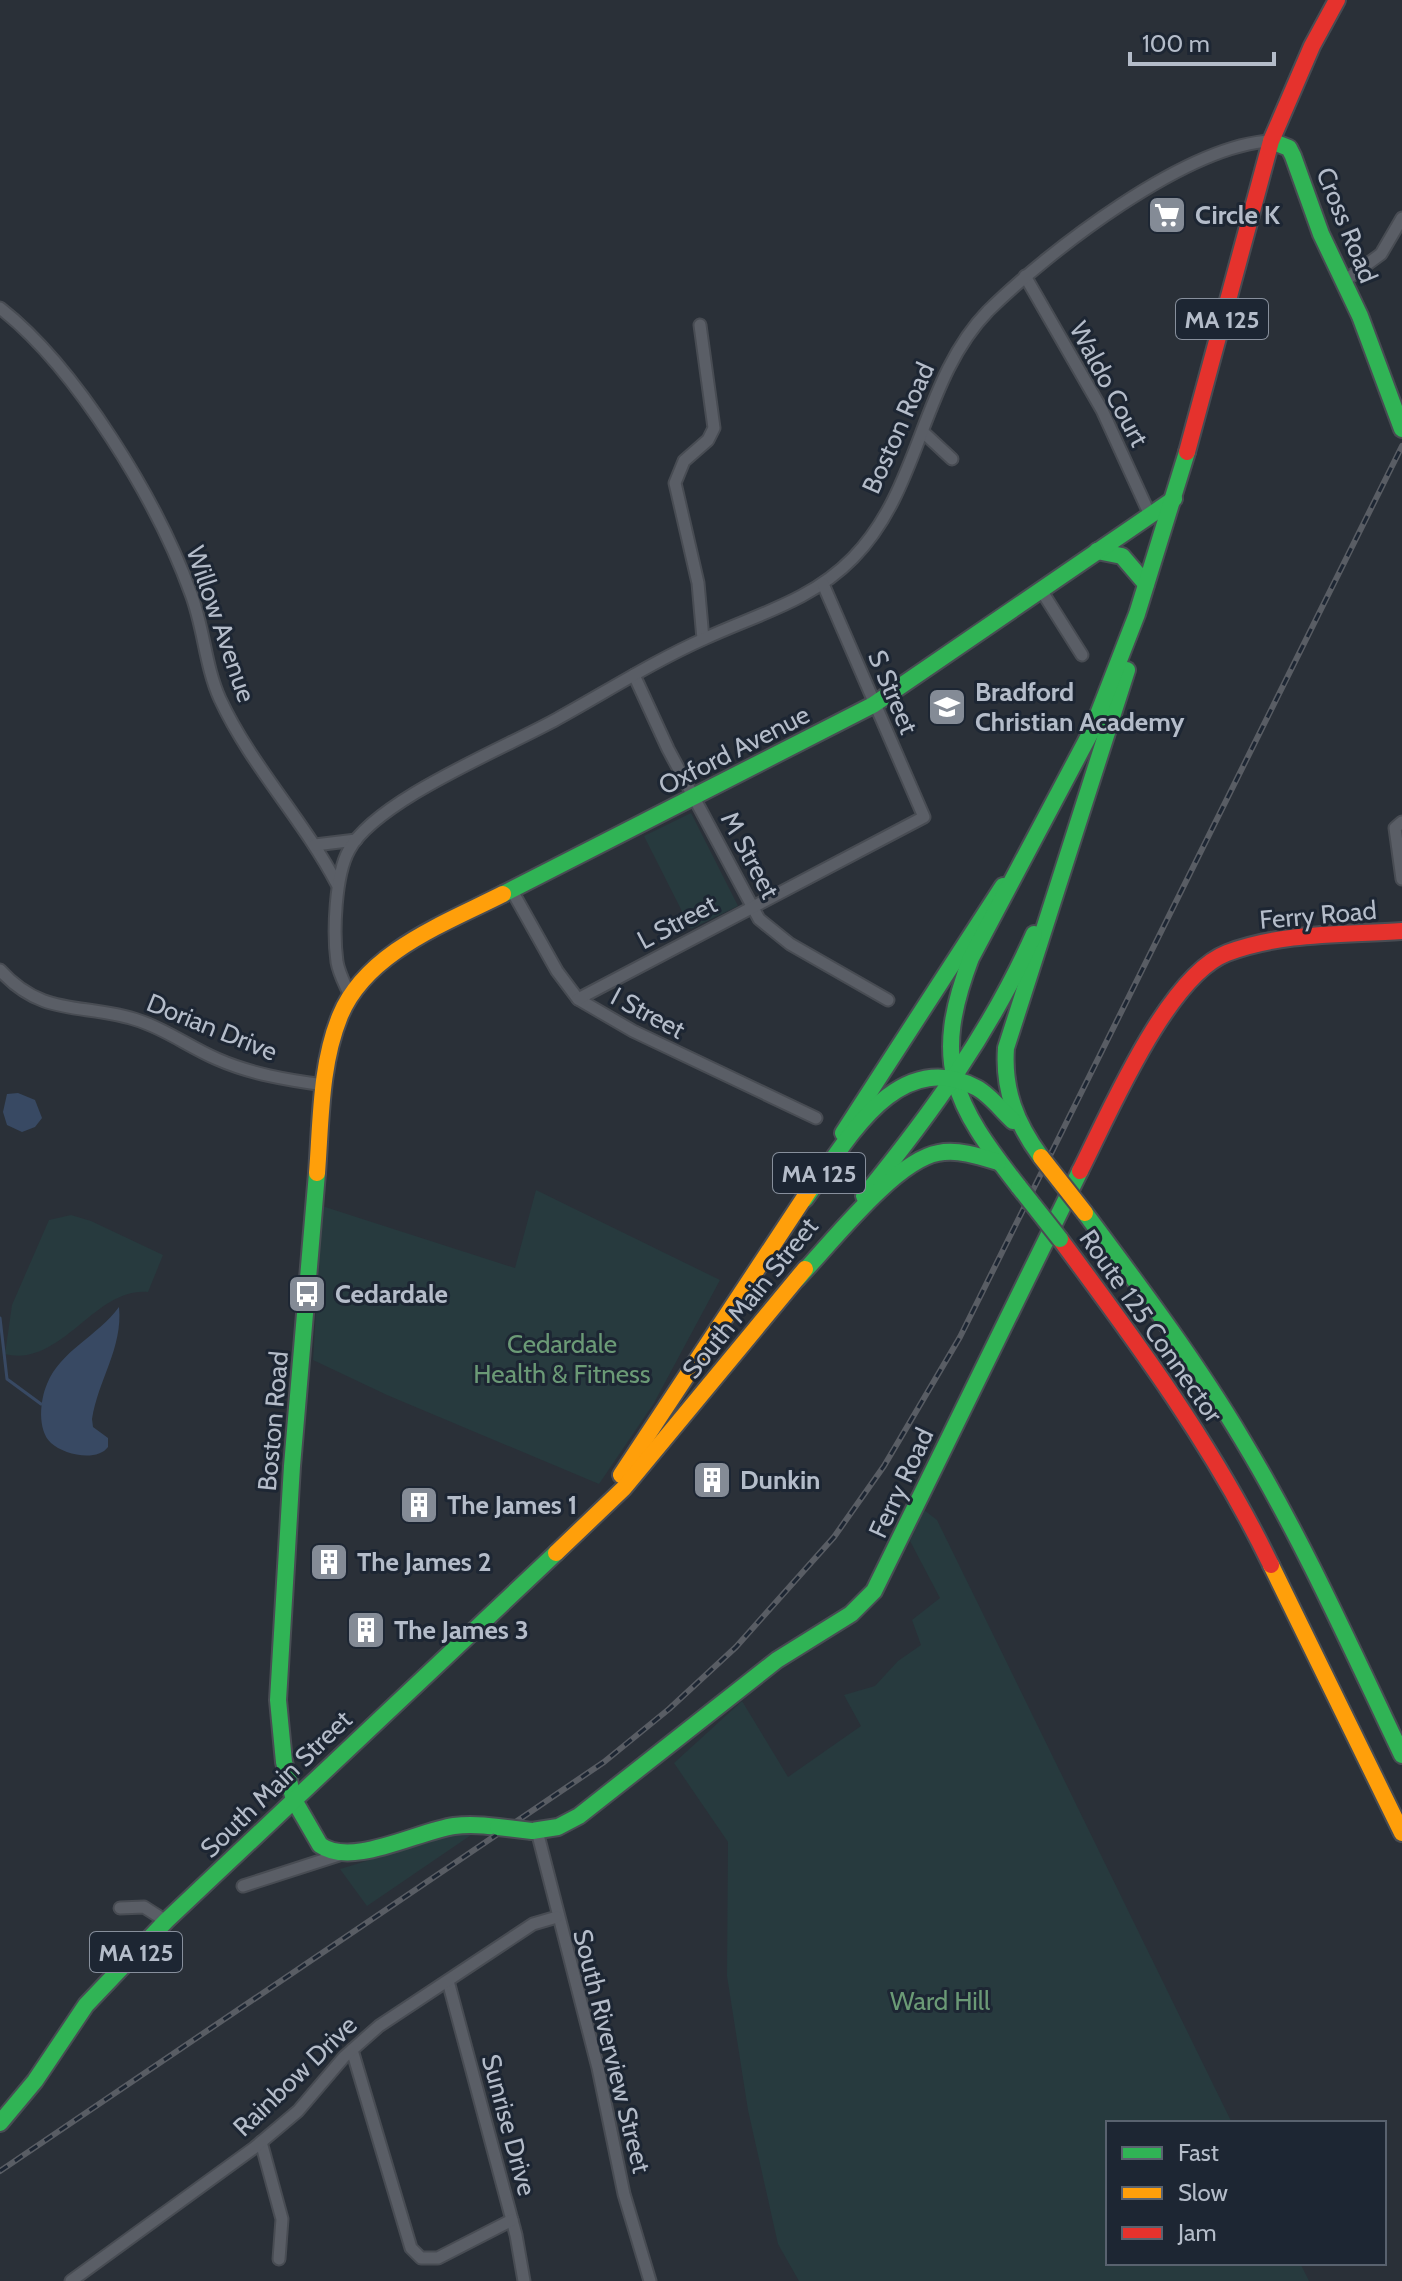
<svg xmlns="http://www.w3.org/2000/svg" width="1402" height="2281" viewBox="0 0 1402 2281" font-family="Cabin,sans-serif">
<rect width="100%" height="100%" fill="#2a3038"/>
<g fill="#273a3e">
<polygon points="691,813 738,906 691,929 644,836"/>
<polygon points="536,1190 720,1280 654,1403 599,1484 387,1395 313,1360 322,1206 515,1268"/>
<path d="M 71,1215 L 91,1221 L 163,1255 L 148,1292 C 94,1287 62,1368 5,1354 L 12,1305 L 49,1220 Z"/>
<polygon points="924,1510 937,1520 1232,2123 1108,2123 1108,2263 1300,2263 1309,2281 799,2281 778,2244 748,2110 727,1976 728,1842 674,1763 742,1701 788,1777 861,1726 844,1695 875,1686 898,1661 921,1645 912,1620 940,1598 910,1541"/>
<polygon points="459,1833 474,1833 367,1906 340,1869"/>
</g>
<g fill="#384963">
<polygon points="18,1093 35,1100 42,1118 35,1127 22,1132 7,1125 3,1112 7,1094"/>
<path d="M 119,1307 C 123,1348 98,1380 92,1419 L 93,1427 L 108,1438 L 108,1447 C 97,1462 64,1455 51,1443 C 37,1430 40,1400 47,1384 C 61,1350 98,1336 119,1307 Z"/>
</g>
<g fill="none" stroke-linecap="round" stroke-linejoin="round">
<polyline stroke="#384963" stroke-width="3" points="0,1318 7,1379 41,1404"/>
<g stroke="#484c53" stroke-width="15">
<g id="street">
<polyline points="1025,276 1102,410 1150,515"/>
<polyline points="1343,282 1381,254 1402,218"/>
<path d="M 0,308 C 77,368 158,502 191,594 C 204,628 205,666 220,699 C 251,766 303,819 337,884"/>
<polyline points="700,325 714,428 708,440 684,461 675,483 698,583 703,639"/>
<polyline points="923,432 952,459"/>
<polyline points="1041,590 1082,655"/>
<polyline points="634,675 668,749 759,919 790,944 888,1000"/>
<polyline points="1402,822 1395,828 1402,879"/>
<polyline points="315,845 356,840"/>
<polyline points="511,889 557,971 578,999 633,1031 816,1118"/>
<path d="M 0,970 C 44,1019 86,1002 140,1021 C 167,1030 191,1048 217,1059 C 251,1074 287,1080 324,1085"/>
<path d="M 350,996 C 346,986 339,974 337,962 C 333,933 335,875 349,850 C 376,800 505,748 557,719 C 606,692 654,661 706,638 C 758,614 811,601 853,558 C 921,489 921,380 988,311 C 1049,251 1186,145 1271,141"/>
<polyline points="578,999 924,817 823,584"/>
<polyline points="537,1831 598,2068 624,2194 650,2281"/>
<polyline points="243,1886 342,1854"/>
<polyline points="120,1908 144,1907 166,1921"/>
<polyline points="448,1981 516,2235 524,2281"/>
<polyline points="352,2050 411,2248 421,2258 438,2258 512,2220"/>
<polyline points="261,2142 282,2219 279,2259"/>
<polyline points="71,2281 254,2148 298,2111 344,2057 379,2026 533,1924 557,1917"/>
</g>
</g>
<g stroke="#484c53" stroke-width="20">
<g id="fast">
<polyline points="1271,141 1289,148 1293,156 1321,234 1360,316 1402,429"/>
<polyline points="1097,551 1122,556 1146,584"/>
<polyline points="503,894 873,705 1174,499"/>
<polyline points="843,1133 1003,886"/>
<path d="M 1041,1157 C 1016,1123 1003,1090 1006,1048 L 1127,670"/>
<path d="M 317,1173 L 292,1466 L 278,1700 L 284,1762 L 294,1800 L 320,1845 C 352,1868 418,1831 454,1826 C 469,1824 483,1825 498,1827"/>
<path d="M 1019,1187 C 953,1103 931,1063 971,958 L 1092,730 L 1137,614 L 1187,452"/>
<path d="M 864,1196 C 931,1114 991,1031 1034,934"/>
<path d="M 805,1199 C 845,1145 895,1045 977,1088 C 990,1095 1002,1111 1013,1121"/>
<path d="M 1085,1213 C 1140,1287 1195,1360 1242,1439 C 1303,1540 1351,1648 1402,1755"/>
<path d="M 797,1279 C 829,1246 894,1161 938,1153 C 958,1149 979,1156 998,1162"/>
<polyline points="532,1831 558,1827 579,1816 777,1660 851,1614 874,1591 1080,1171"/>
<polyline points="0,2123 35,2081 86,2005 166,1921 556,1553"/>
</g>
</g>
<g stroke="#484c53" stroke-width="20">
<g id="slow">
<path d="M 317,1173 C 321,1122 320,1065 340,1016 C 366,952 446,923 503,894"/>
<polyline points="621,1475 812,1186"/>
<polyline points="556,1553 624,1488 805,1269"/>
<polyline points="1271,1565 1402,1833"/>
</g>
</g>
<g stroke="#484c53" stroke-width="20">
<g id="jam">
<polyline points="1187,452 1271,141 1312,46 1337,0"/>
<path d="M 1080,1171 C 1109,1114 1167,976 1227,953 C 1281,932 1345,935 1402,931"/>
<path d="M 1060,1239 C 1138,1344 1214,1447 1271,1565"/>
</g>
</g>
<use href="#street" stroke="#5a5e66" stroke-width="11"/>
<use href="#fast" stroke="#30b455" stroke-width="16"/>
<use href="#slow" stroke="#ff9f0a" stroke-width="16"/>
<use href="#jam" stroke="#e5322d" stroke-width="16"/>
<g stroke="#595d64" stroke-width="6">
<polyline id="rail" points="0,2171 604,1762 669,1709 736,1647 834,1537 884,1466 960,1337 1402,446"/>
</g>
<use href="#rail" stroke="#1d2633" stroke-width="3" stroke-dasharray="9" stroke-linecap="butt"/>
<g stroke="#484c53" stroke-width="20" stroke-linecap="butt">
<g id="fast-bridge">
<polyline points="1019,1187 1060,1239"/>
<polyline points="498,1827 532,1831"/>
</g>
</g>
<g stroke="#484c53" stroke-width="20" stroke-linecap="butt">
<polyline id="slow-bridge" points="1041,1157 1085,1213"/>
</g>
<use href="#fast-bridge" stroke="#30b455" stroke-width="16"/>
<use href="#slow-bridge" stroke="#ff9f0a" stroke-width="16"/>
</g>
<defs>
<g id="supermarket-square" transform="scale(2)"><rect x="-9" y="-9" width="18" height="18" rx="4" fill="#848b96" stroke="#1d2633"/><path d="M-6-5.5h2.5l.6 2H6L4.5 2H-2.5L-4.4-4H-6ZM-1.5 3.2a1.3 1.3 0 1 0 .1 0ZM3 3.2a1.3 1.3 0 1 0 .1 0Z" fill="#fff"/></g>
<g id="school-square" transform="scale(2)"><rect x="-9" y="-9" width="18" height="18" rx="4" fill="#848b96" stroke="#1d2633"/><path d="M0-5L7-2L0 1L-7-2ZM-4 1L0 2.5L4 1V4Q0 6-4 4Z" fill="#fff"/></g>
<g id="bus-square" transform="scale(2)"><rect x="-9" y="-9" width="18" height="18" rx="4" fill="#848b96" stroke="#1d2633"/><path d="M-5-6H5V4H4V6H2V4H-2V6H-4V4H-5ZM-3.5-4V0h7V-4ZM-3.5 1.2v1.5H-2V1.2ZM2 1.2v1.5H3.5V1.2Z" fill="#fff"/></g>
<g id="building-square" transform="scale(2)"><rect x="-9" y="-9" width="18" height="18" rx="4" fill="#848b96" stroke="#1d2633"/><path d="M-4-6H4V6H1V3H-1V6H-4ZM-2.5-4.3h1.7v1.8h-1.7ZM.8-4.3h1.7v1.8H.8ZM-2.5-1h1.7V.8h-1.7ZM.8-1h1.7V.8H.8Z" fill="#fff"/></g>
</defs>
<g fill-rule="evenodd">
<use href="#supermarket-square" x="1167" y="215"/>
<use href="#school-square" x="947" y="707"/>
<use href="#bus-square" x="307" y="1294"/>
<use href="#building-square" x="712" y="1480"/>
<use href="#building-square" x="419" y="1505"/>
<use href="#building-square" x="329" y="1562"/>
<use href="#building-square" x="366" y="1630"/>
</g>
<g text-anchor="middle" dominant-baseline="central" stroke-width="6" stroke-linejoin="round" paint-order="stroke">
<g fill="#1d2633" stroke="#878f9c" stroke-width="2">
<rect x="1176" y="299" width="92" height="40" rx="6"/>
<rect x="773" y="1153" width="92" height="40" rx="6"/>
<rect x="90" y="1932" width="92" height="40" rx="6"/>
</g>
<g font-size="24" font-weight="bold" fill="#b4bcc9">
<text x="1222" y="319">MA 125</text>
<text x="819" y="1173">MA 125</text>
<text x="136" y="1952">MA 125</text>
</g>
<g font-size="26" font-weight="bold" fill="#b4bcc9" stroke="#1d2633" text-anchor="start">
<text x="1195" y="215">Circle K</text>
<text x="975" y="692">Bradford<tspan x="975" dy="30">Christian Academy</tspan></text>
<text x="335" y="1294">Cedardale</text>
<text x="740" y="1480">Dunkin</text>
<text x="447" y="1505">The James 1</text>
<text x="357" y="1562">The James 2</text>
<text x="394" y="1630">The James 3</text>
</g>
<g font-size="26" fill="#b4bcc9" stroke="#1d2633">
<text transform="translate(1347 225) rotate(68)">Cross Road</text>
<text transform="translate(1109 384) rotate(62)">Waldo Court</text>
<text transform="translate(898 428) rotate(-66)">Boston Road</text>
<text transform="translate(221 624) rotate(71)">Willow Avenue</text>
<text transform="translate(893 692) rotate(67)">S Street</text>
<text transform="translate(734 750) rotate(-27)">Oxford Avenue</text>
<text transform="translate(750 855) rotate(62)">M Street</text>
<text transform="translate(1318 915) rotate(-5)">Ferry Road</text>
<text transform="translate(677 922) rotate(-28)">L Street</text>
<text transform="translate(648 1013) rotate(28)">I Street</text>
<text transform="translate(212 1027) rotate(22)">Dorian Drive</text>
<text transform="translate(750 1298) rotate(-51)">South Main Street</text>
<text transform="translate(1151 1326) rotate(55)">Route 125 Connector</text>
<text transform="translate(273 1421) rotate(-85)">Boston Road</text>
<text transform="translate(901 1483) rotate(-65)">Ferry Road</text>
<text transform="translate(276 1784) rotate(-44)">South Main Street</text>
<text transform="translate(612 2051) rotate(76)">South Riverview Street</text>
<text transform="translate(295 2076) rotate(-44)">Rainbow Drive</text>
<text transform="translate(509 2125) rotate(75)">Sunrise Drive</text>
</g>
<g font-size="26" fill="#6b9a76" stroke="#1d2633">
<text x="562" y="1344">Cedardale<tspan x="562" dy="30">Health &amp; Fitness</tspan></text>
<text x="940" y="2001">Ward Hill</text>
</g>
</g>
<rect x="1106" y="2121" width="280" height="144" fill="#1d2633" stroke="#59626f" stroke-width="2"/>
<rect x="1122" y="2147" width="40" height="12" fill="#30b455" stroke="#59626f" stroke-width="2"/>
<text x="1178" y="2161" font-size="24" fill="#b4bcc9">Fast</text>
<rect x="1122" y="2187" width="40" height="12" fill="#ff9f0a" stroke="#59626f" stroke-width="2"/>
<text x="1178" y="2201" font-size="24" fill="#b4bcc9">Slow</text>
<rect x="1122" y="2227" width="40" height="12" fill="#e5322d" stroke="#59626f" stroke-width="2"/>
<text x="1178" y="2241" font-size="24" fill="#b4bcc9">Jam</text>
<path d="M1130 52v12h144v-12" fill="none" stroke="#b4bcc9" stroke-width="4"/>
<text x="1142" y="52" font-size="24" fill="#b4bcc9" stroke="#1d2633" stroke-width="6" paint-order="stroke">100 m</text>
</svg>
